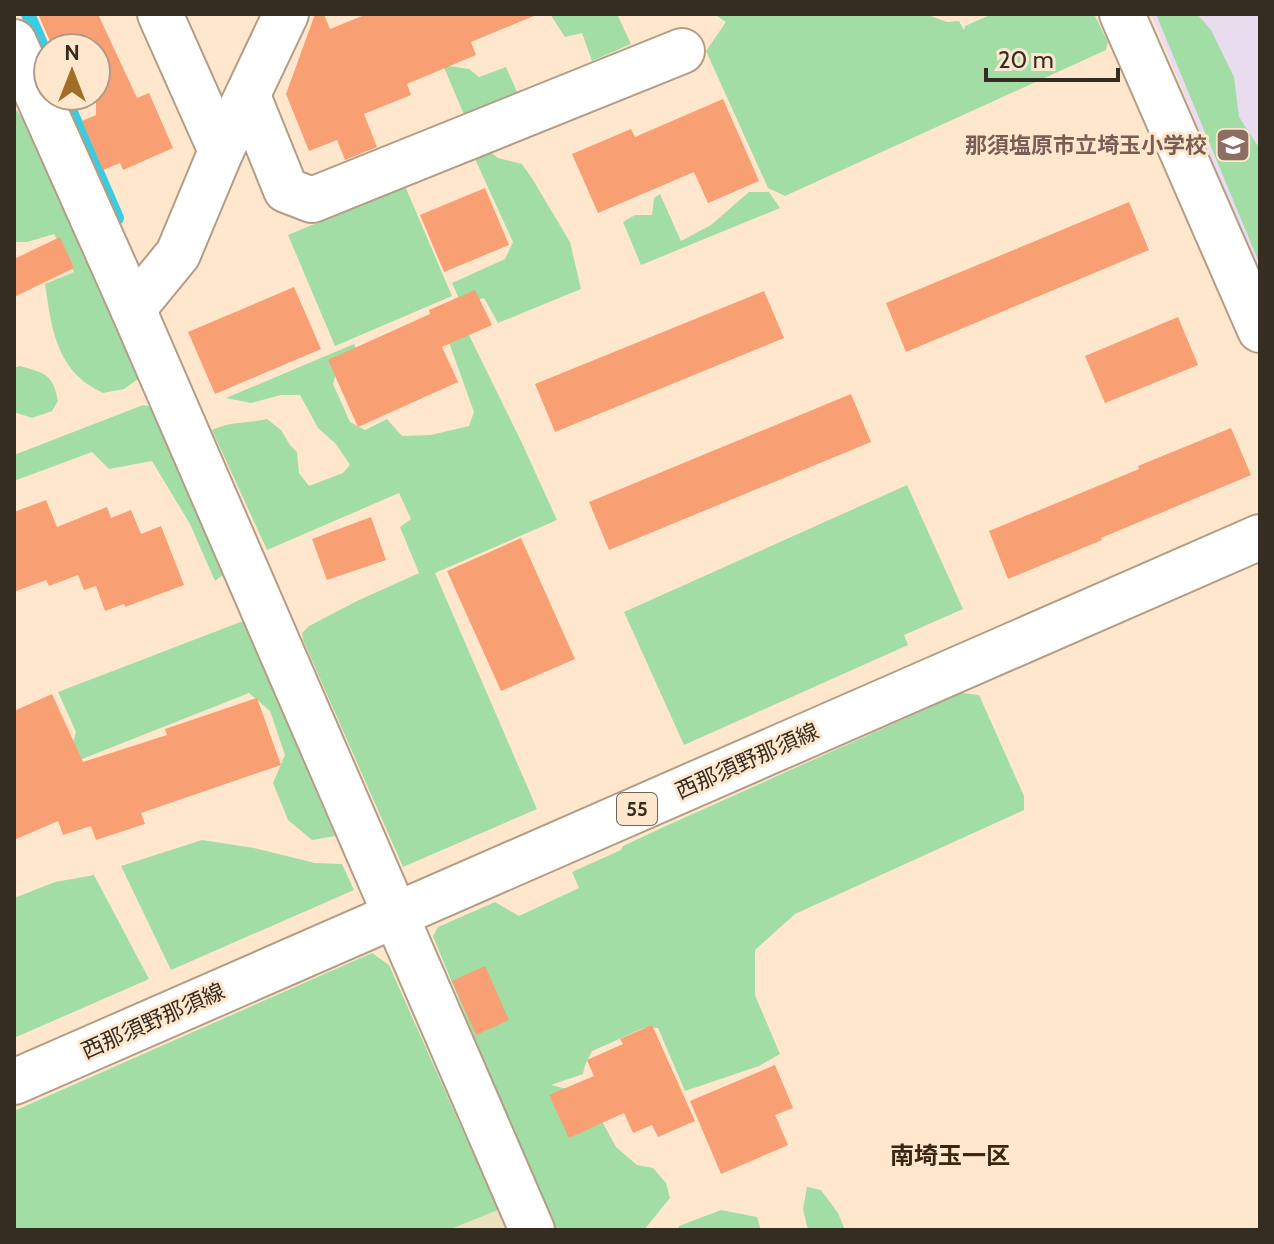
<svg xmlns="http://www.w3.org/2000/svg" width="1274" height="1244" viewBox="0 0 1274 1244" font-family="Cabin,'Noto Sans JP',sans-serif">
<rect width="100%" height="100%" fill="#ffe7ce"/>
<polygon fill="#eadcef" points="1151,14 1260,14 1260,277 1260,276"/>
<g fill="#a3dda6">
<polygon points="550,14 617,14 631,44 592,61 582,33 565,37"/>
<polygon points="714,14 925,14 947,22 959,21 964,30 965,26 992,14 1094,14 1108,42 1106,50 785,196 768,188 706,51 726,22"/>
<polygon points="1156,14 1197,14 1211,30 1234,77 1239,117 1260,149 1260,265"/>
<polygon points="443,65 469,69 479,77 506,67 519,96 465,117"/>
<path d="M 14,107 L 25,122 L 138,379 L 124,389 L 103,393 C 96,389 87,385 81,379 C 54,356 50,317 45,284 L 74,272 L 54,234 L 27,242 L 14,242 Z"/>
<polygon points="489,151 498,158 522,164 533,180 570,242 581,289 498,323 484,298 462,305 452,283 505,259 513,242 475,159"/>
<polygon points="405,186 452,296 335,346 288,235"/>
<polygon points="749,192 769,192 780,208 641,265 623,222 635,215 652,215 654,198 660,194 681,241 711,225"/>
<path d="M 465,327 L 521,441 L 557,520 L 435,573 L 537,809 L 403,867 L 303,640 L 302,633 L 309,626 L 357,601 L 419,573 L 400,527 L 411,519 L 399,493 L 267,550 L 212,430 C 232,421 245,424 267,419 L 281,430 L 290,445 L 297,452 L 299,473 L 309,486 L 343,473 L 350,465 L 336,444 L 318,428 L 300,395 L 281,395 L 251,403 L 226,398 L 354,344 L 361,358 L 338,368 L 333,384 L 350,422 L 365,430 L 387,419 L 402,436 L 431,435 L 469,426 L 474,412 L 447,337 Z"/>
<path d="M 20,366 C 45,373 53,374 58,401 L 52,411 L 32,418 L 14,412 L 14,368 Z"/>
<polygon points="143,405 154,407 224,574 215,581 190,524 152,461 109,469 92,452 14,481 14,455"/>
<polygon points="907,485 963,609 904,635 908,645 684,745 624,612"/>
<polygon points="243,621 335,836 312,840 288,820 273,783 285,755 270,711 249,693 14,786 72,746 76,732 58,692"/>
<polygon points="962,693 979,695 1024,796 1024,810 795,914 755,950 755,995 780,1054 759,1066 685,1091 658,1028 644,1028 592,1051 585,1065 583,1074 551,1085 587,1094 616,1147 637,1165 653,1168 666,1183 670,1198 644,1230 556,1230 486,1066 433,936 438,927 495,902 519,916 579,888 572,872 621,850 623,846 668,825"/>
<polygon points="202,840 254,848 315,863 342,864 354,890 171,970 121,866"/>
<polygon points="94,875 149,979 14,1038 14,898 55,882"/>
<polygon points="372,953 389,965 498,1210 449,1230 14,1230 14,1111"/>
<polygon points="807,1187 821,1190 838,1213 845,1230 808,1230 803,1209"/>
<polygon points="721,1210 757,1217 761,1230 678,1230 679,1226"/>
</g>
<polygon fill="#ece2bd" points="498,1210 508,1230 449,1230"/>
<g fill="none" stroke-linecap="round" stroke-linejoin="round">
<g stroke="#3acce1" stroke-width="14">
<polyline points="28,14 48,60"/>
<polyline points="64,96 117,218"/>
</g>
</g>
<g fill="#f99f74">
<polygon points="38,14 98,14 137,98 149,93 173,148 123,170 120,163 103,170 82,121 96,115 96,48 53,48"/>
<polygon points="315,14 324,14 330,29 367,14 536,15 471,42 476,55 407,84 411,95 364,114 377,147 345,160 337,140 309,151 286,94"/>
<polygon points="723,99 759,181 708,203 694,172 598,213 572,154 631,129 635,137"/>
<polygon points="485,188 509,245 444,272 420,215"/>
<polygon points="1129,202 1149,250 906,352 886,303"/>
<polygon points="60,237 74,268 14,297 14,259"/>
<polygon points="294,287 321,349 215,394 188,332"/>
<polygon points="475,290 492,325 442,347 458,382 358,427 328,360 430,314 429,310"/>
<polygon points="764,291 784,338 555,432 535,384"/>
<polygon points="1178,317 1198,365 1105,403 1085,356"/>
<polygon points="851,394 871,442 609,550 589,502"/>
<polygon points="1231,428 1251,475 1101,538 1102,540 1008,579 989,531 1139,469 1138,466"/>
<polygon points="46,500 57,527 107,507 111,518 131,510 141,534 161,526 184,585 125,607 124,604 105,611 96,586 84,590 78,575 49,586 46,580 14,592 14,512"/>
<polygon points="371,517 386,560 327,580 312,539"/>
<polygon points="521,538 575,659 501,691 447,571"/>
<polygon points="52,694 83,762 167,735 165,729 257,698 281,765 141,813 145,824 96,840 91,826 63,835 58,821 14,840 14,711"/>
<polygon points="485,966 509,1020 476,1035 452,981"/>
<polygon points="652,1025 695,1121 658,1137 652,1125 633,1133 624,1113 569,1138 549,1095 594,1076 587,1060 623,1044 620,1039"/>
<polygon points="775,1065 793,1108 775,1115 788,1145 721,1174 690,1101"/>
</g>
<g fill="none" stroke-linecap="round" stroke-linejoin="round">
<g stroke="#b39d85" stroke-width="48">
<g id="street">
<polyline points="160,14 221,151"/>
<polyline points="1122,14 1260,330"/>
<polyline points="14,42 133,309 532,1230"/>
<polyline points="248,96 286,190 312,200 682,51"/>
<polyline points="133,309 178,254 221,151 286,14"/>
</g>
</g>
<g stroke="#b39d85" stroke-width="48">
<polyline id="primary" points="14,1082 1260,537"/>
</g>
<use href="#street" stroke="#fff" stroke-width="44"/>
<use href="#primary" stroke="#fff" stroke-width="44"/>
</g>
<defs>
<g id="school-square" transform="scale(1.8)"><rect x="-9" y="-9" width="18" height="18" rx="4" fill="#8d6e63" stroke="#ffe7ce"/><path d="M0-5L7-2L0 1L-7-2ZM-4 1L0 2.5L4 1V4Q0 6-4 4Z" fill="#fff"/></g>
</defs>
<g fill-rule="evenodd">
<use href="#school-square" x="1233" y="145"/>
</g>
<g text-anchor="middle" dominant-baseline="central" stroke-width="6" stroke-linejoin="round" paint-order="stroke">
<rect fill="#ffe7ce" stroke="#726456" stroke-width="2" x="617" y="793" width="40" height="32" rx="6"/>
<g font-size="20" font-weight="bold" fill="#352c22">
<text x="637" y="809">55</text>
</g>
<g font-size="22" font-weight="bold" fill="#785e54" stroke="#ffe7ce" text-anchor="end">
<text x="1207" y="145">那須塩原市立埼玉小学校</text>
</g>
<g font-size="22" fill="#352c22" stroke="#ffe7ce">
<text transform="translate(747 761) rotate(-24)">西那須野那須線</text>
<text transform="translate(153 1021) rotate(-24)">西那須野那須線</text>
</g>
<g font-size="24" font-weight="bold" fill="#392712" stroke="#ffe7ce">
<text x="950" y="1155">南埼玉一区</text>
</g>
</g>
<rect width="1274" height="1244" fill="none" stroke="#352c22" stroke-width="32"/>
<g transform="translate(72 72)"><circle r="38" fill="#ffe7ce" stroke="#ae9c89" stroke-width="2"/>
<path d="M0-6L14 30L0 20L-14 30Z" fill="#a26e26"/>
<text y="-12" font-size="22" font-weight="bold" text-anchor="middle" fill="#352c22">N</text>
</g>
<path d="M986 68v12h132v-12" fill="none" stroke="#352c22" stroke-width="4"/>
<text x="998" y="68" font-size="24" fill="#352c22" stroke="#ffe7ce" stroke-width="6" paint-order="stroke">20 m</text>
</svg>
